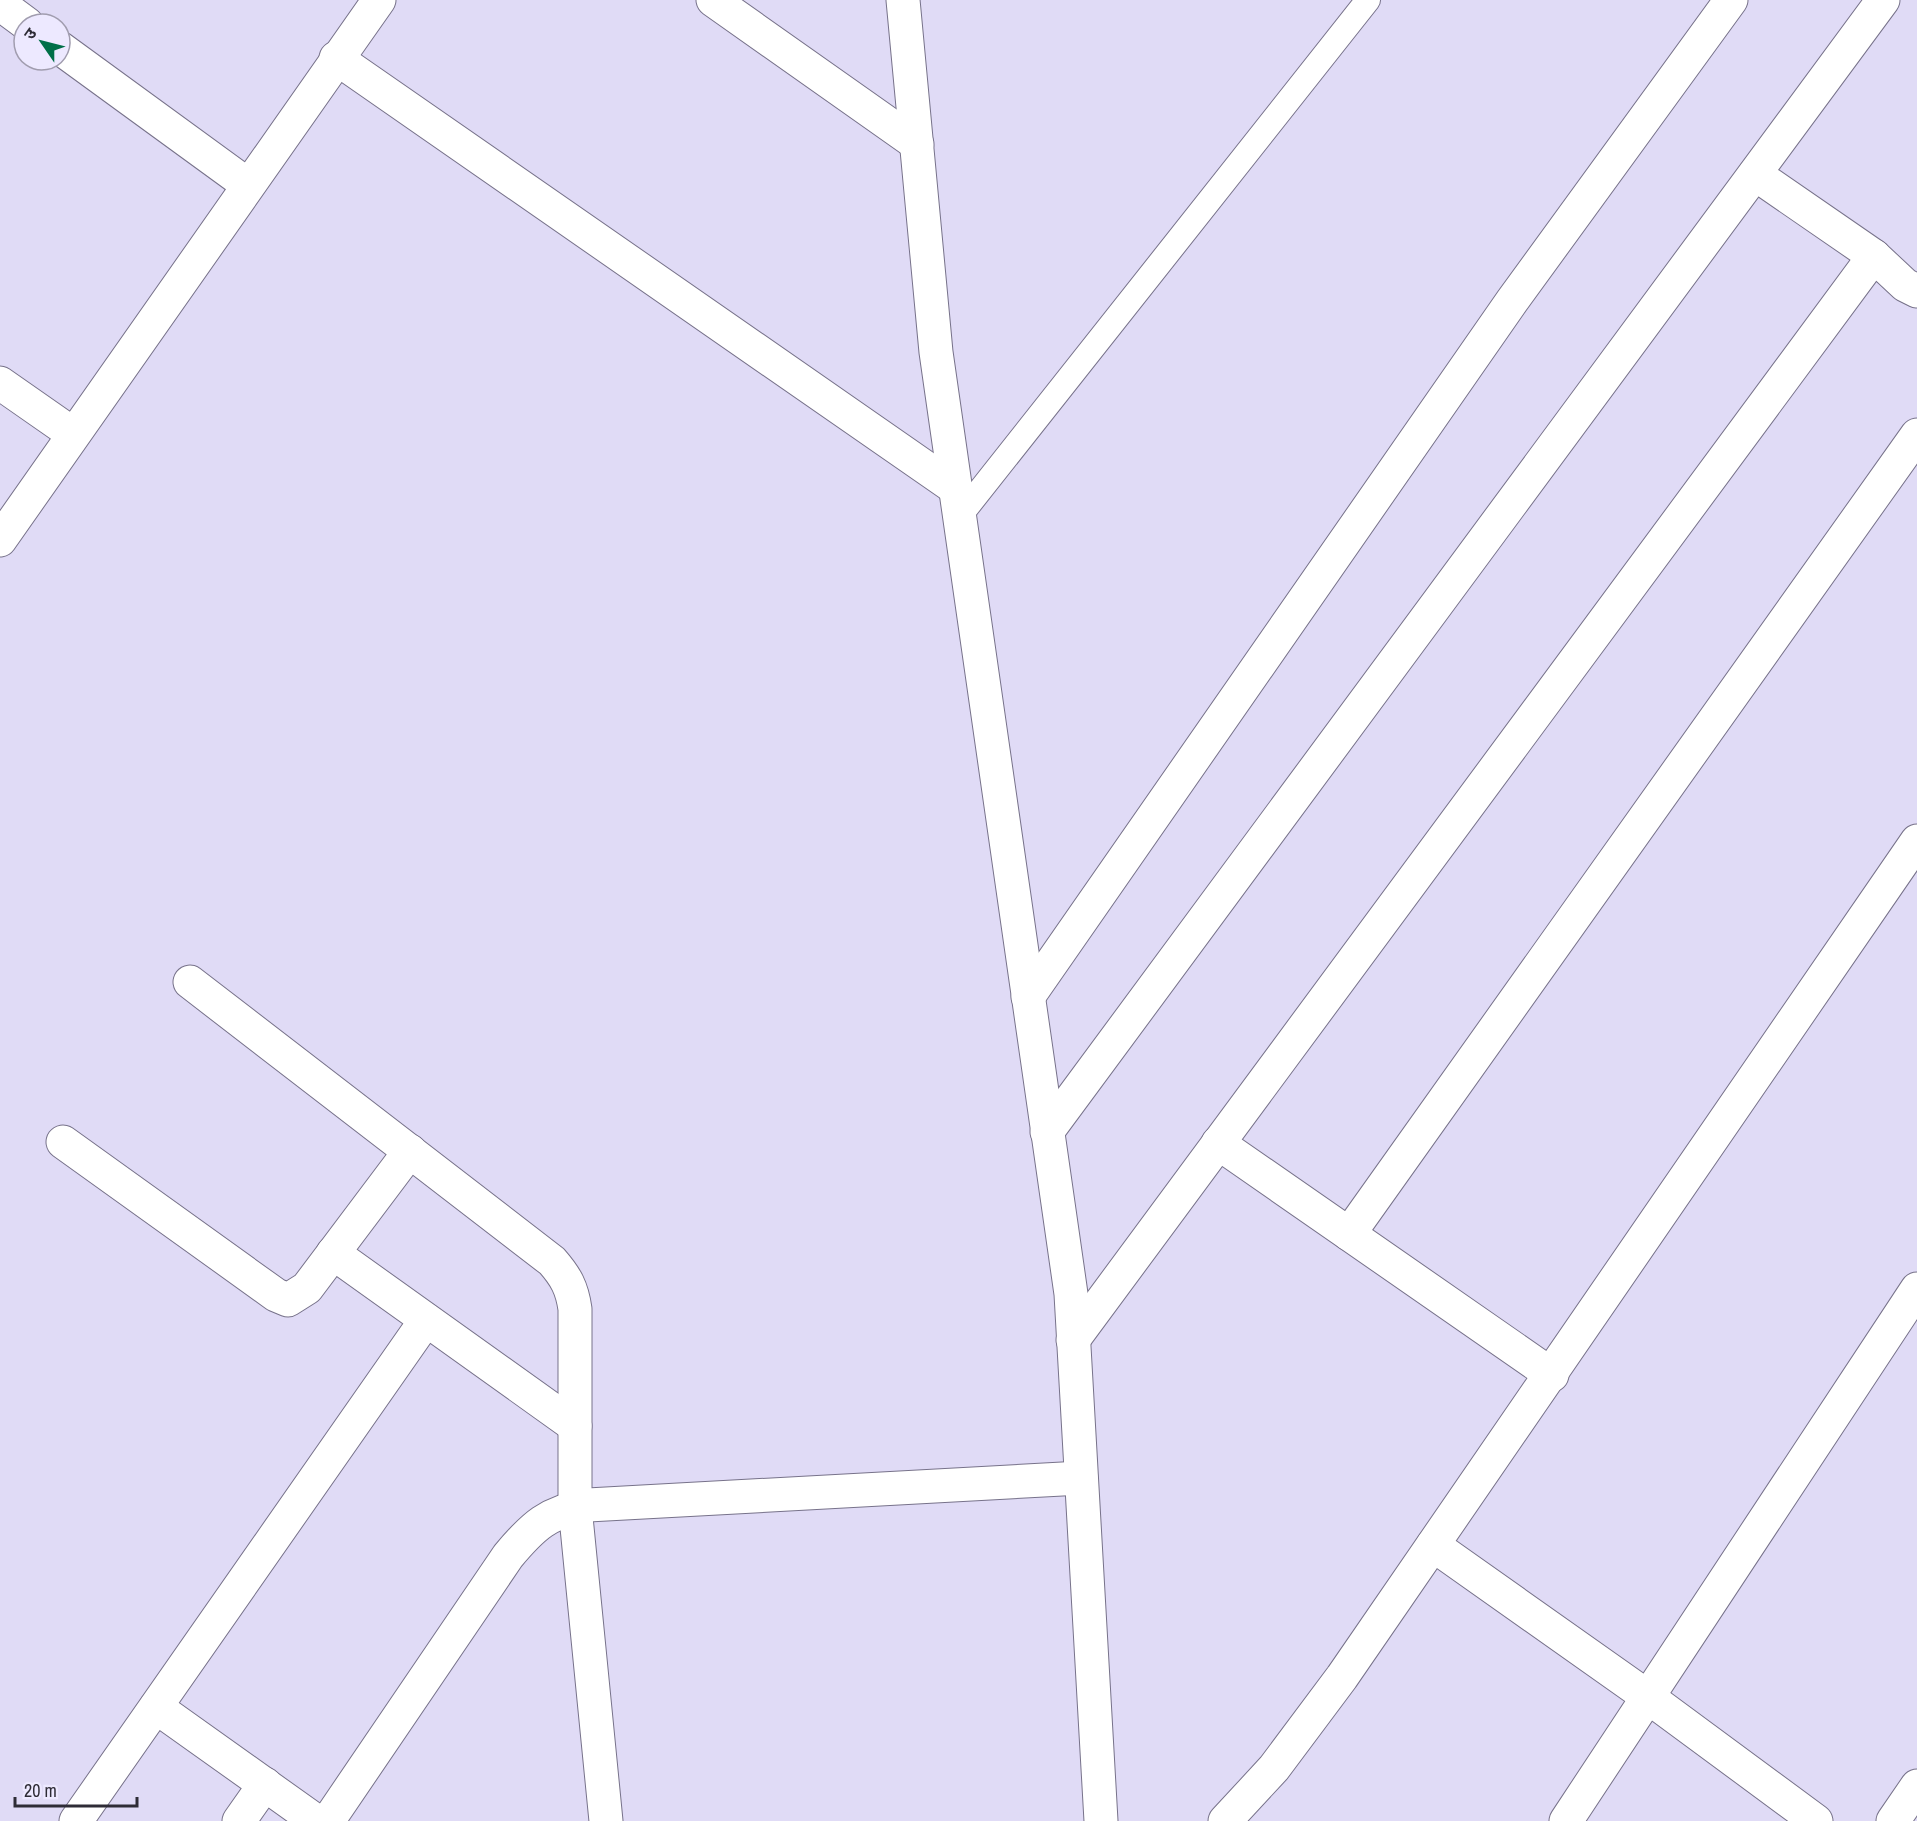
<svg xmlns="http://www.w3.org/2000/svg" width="1917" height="1821" viewBox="0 0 1917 1821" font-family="'Archivo Narrow','Noto Sans Devanagari',sans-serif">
<rect width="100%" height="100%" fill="#e0dbf6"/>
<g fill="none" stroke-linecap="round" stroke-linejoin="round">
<g stroke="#77728a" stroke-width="26">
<polyline id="service" points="959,517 1368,0"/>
</g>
<g stroke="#77728a" stroke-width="35">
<g id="minor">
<polyline points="713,0 917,144"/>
<polyline points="0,4 27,24"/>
<polyline points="60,48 248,185"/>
<polyline points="336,58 955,488"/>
<polyline points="1755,174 1874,256"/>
<polyline points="0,383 73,434"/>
<polyline points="0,540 379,0"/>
<path d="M 190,982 L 552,1261 C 566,1277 572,1288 575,1309 L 575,1507 L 606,1821"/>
<polyline points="1028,997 1512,301 1731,0"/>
<polyline points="1047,1132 1883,0"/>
<polyline points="63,1142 276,1295 288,1300 307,1288 410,1151"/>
<polyline points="1218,1143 1552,1375"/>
<polyline points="1349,1234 1917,435"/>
<polyline points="333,1253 575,1426"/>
<polyline points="1073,1340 1874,256 1905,285 1917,291"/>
<polyline points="1433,1545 1648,1697 1816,1821"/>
<polyline points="156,1707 316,1821"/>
<polyline points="76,1821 426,1320"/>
<polyline points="239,1821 265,1784"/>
<path d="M 328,1821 L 508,1556 C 533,1526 548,1512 588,1505 L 1081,1478"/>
<polyline points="1225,1821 1274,1768 1342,1677 1917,841"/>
<polyline points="1566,1821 1917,1289"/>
<polyline points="1893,1821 1917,1786"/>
</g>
</g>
<g stroke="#77728a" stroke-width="35">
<polyline id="tertiary" points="903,0 936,352 1071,1294 1101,1821"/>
</g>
<use href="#service" stroke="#fff" stroke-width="24"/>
<use href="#minor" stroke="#fff" stroke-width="33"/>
<use href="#tertiary" stroke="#fff" stroke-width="33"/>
</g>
<g transform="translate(42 42) rotate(305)"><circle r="28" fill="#ede9ff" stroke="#a19daf" stroke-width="1.5"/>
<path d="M0-4.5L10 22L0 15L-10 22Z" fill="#006f48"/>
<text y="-9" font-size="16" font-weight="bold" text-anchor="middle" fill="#2e2c36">उ</text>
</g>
<path d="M15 1797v9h122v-9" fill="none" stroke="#2e2c36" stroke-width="3"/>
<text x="24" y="1797" font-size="18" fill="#2e2c36" stroke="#ede9ff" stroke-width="4.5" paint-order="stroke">20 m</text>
</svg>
